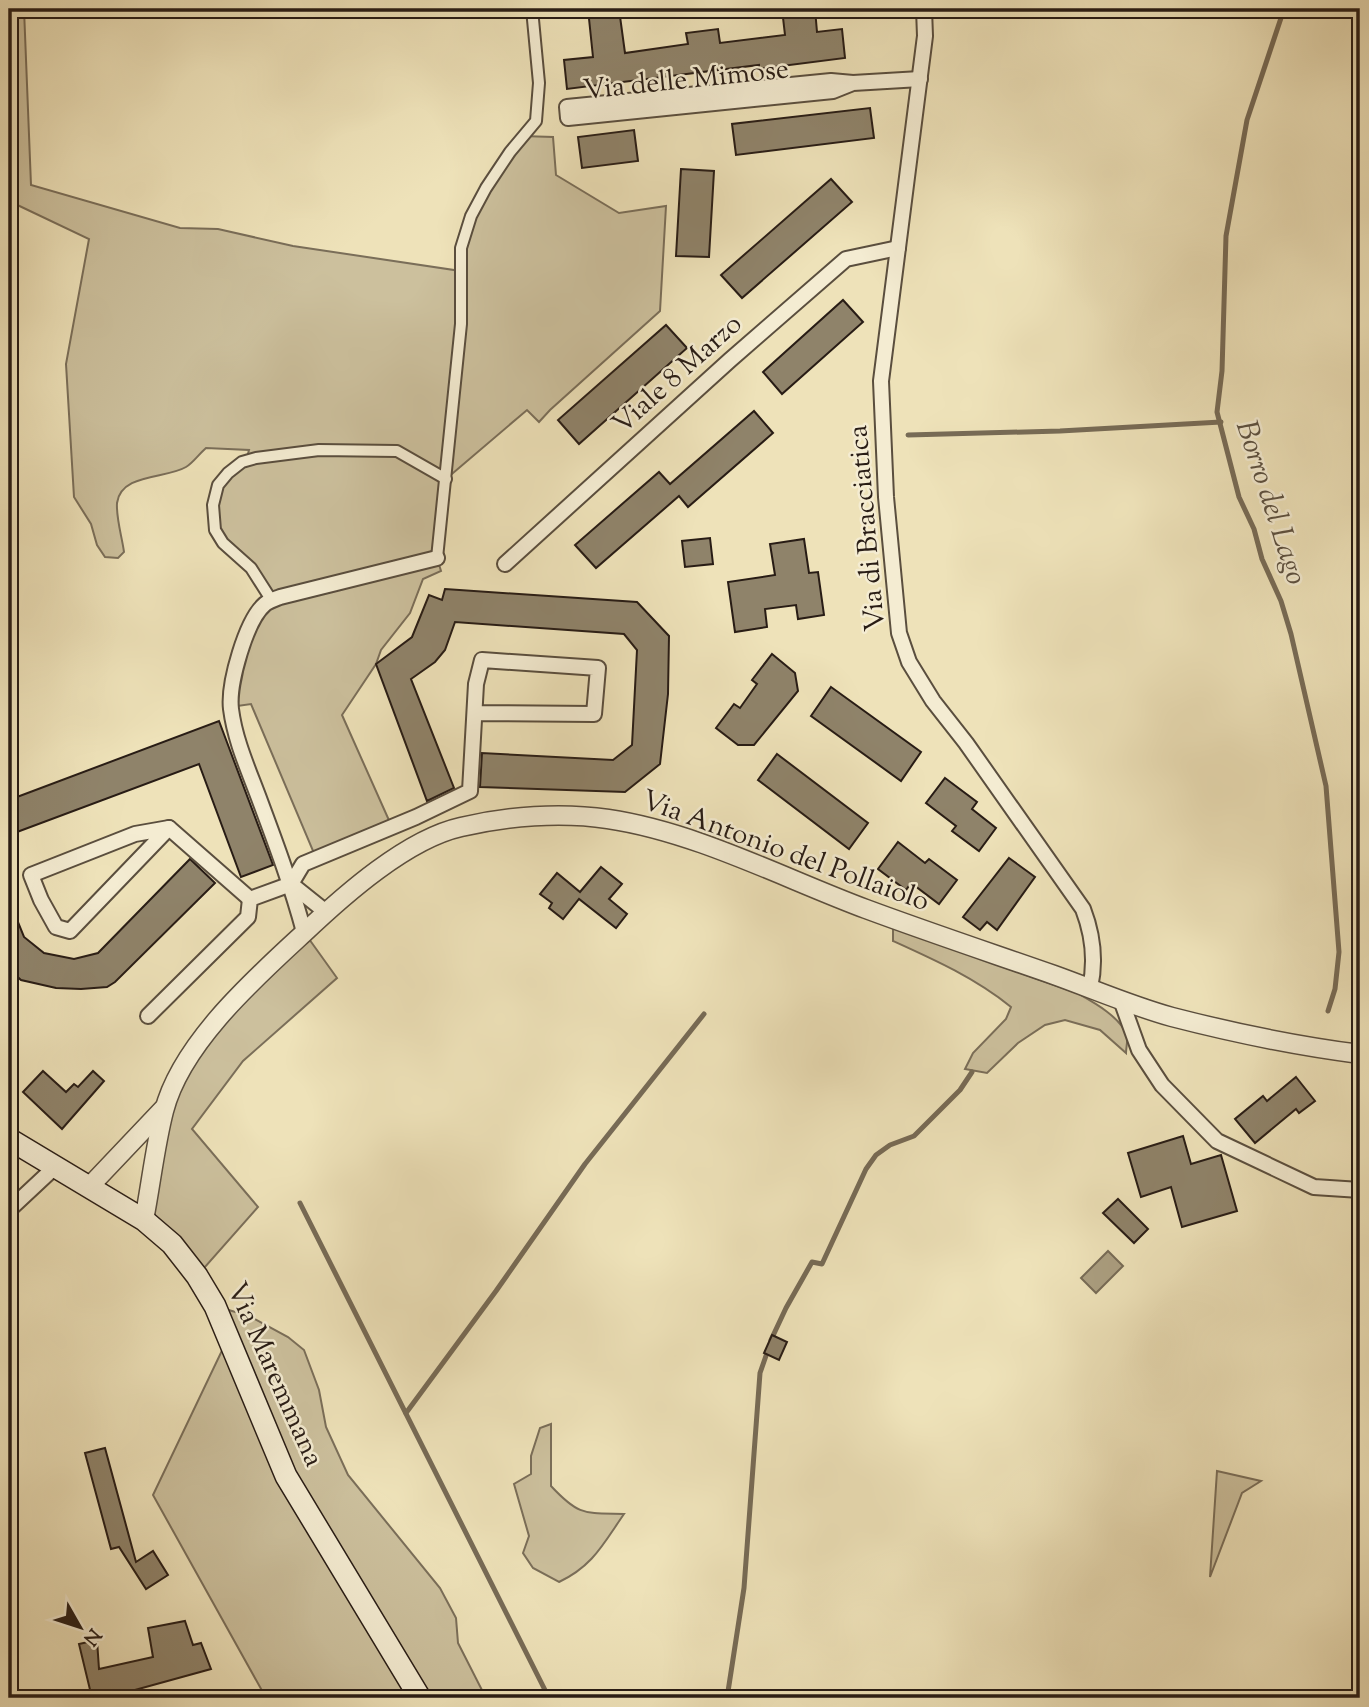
<svg xmlns="http://www.w3.org/2000/svg" width="1369" height="1707" viewBox="0 0 1369 1707" font-family="'Sorts Mill Goudy',serif">
<rect width="100%" height="100%" fill="#eee2b9"/>
<filter id="stains"><feTurbulence type="fractalNoise" baseFrequency=".00286" numOctaves="4"/><feColorMatrix values="0 0 0 0 .2 0 0 0 0 .09 0 0 0 0 .02 0 0 0 .5 -.17"/></filter>
<radialGradient id="worn" r=".72"><stop offset=".6" stop-color="#630" stop-opacity="0"/><stop offset="1" stop-color="#630" stop-opacity=".3"/></radialGradient>
<g fill="#ccc09d" stroke="#7a6e59" stroke-width="2">
<path d="M 9,9 L 24,9 L 31,185 L 180,228 L 218,229 L 293,246 L 461,271 L 471,216 L 522,136 L 553,137 L 556,175 L 619,213 L 666,206 L 660,311 L 550,410 L 539,422 L 527,410 L 446,479 L 437,558 L 441,571 L 423,579 L 410,613 L 381,650 L 376,664 L 342,715 L 392,827 L 316,858 L 251,704 L 230,707 L 243,643 L 272,600 L 215,530 L 218,485 L 246,461 L 249,450 L 206,448 C 199,454 193,463 186,467 C 166,479 121,473 117,503 C 116,518 122,537 124,552 L 118,558 L 105,557 L 97,545 L 91,524 L 74,497 L 66,364 L 89,239 L 9,201 Z"/>
<path d="M 893,928 L 1077,993 C 1093,1002 1121,1017 1127,1036 C 1128,1040 1126,1048 1126,1053 L 1100,1030 L 1065,1020 L 1045,1025 L 1018,1043 L 987,1073 L 965,1069 L 973,1053 L 1006,1019 L 1011,1007 C 975,978 935,960 893,941 Z"/>
<polygon points="304,932 337,978 243,1061 192,1129 258,1207 197,1276 144,1220 182,1068"/>
<polygon points="215,1306 249,1316 288,1337 304,1350 319,1390 326,1427 348,1475 440,1588 456,1618 458,1643 486,1698 262,1698 265,1696 153,1495 228,1338"/>
<path d="M 551,1424 L 551,1486 C 579,1516 584,1513 624,1514 C 603,1544 593,1566 559,1582 L 533,1568 L 523,1553 L 529,1536 L 514,1484 L 531,1474 L 531,1456 L 540,1428 Z"/>
<polygon points="1217,1471 1261,1481 1242,1493 1210,1577"/>
</g>
<polygon fill="#ab9f81" stroke="#776b56" stroke-width="2" points="1108,1251 1123,1266 1096,1293 1081,1278"/>
<g fill="none" stroke-linecap="round" stroke-linejoin="round">
<g stroke="#776b56" stroke-width="5">
<polyline points="1284,9 1247,120 1226,236 1222,371 1217,412 1239,497 1254,529 1262,559 1281,601 1291,634 1326,786 1339,952 1335,989 1328,1011"/>
<polyline points="9,196 16,268 9,324"/>
<polyline points="908,435 1060,431 1221,422"/>
<polyline points="300,1203 549,1698"/>
<polyline points="771,1340 786,1308 812,1262 822,1264 866,1169 876,1155 890,1145 914,1136 960,1090 972,1072"/>
<polyline points="406,1413 496,1291 585,1164 704,1014"/>
<polyline points="727,1698 744,1588 760,1373 768,1350"/>
</g>
</g>
<g fill="#8f836a" stroke="#281c15" stroke-width="2">
<polygon points="588,9 619,9 625,53 688,44 686,33 718,29 720,43 785,35 782,9 815,9 817,32 842,29 845,58 759,69 759,65 567,89 564,60 593,57"/>
<polygon points="870,108 874,138 736,155 732,124"/>
<polygon points="634,130 638,161 582,168 578,137"/>
<polygon points="681,169 714,171 709,257 676,256"/>
<polygon points="831,179 852,202 742,298 721,275"/>
<polygon points="843,300 863,322 782,394 763,372"/>
<polygon points="666,325 687,348 579,444 558,420"/>
<polygon points="754,411 773,433 688,507 679,496 596,568 575,545 659,472 670,484"/>
<polygon points="710,538 713,564 685,567 682,541"/>
<polygon points="804,539 809,573 818,572 824,615 798,619 796,605 765,609 767,627 735,632 728,582 775,575 770,544"/>
<polygon points="445,589 637,602 669,636 668,694 660,764 625,792 480,787 482,753 613,760 632,745 637,650 624,634 455,622 445,650 435,662 411,679 454,788 427,801 376,664 412,637 429,595 442,600"/>
<polygon points="772,654 795,673 798,691 754,745 738,745 716,728 734,704 740,708 757,684 752,680"/>
<polygon points="831,687 921,752 901,781 811,716"/>
<polygon points="219,721 273,865 241,877 199,764 9,835 9,800"/>
<polygon points="777,754 868,823 849,849 758,780"/>
<polygon points="945,778 977,802 972,809 996,828 979,851 952,831 956,826 926,803"/>
<polygon points="898,842 925,863 929,859 957,880 939,904 911,883 906,890 878,869"/>
<polygon points="1009,858 1035,877 997,930 987,922 980,930 963,917"/>
<polygon points="190,859 215,883 115,982 107,987 81,989 56,988 21,980 9,969 9,900 24,937 44,953 74,959 98,953"/>
<polygon points="601,867 622,884 609,899 627,914 616,928 579,899 563,919 549,908 552,903 540,894 557,873 580,892"/>
<polygon points="43,1071 66,1092 74,1084 78,1087 93,1071 104,1081 62,1129 23,1092"/>
<polygon points="1296,1077 1315,1101 1299,1113 1296,1109 1255,1143 1235,1119 1263,1096 1267,1101"/>
<polygon points="1183,1136 1191,1164 1221,1155 1237,1211 1182,1227 1171,1187 1141,1197 1128,1153"/>
<polygon points="1118,1199 1148,1229 1134,1243 1103,1213"/>
<polygon points="772,1335 787,1342 779,1360 764,1353"/>
<polygon points="105,1448 136,1562 153,1551 168,1575 146,1589 119,1547 111,1549 85,1453"/>
<polygon points="185,1621 193,1645 201,1643 211,1669 113,1696 113,1698 92,1698 79,1644 97,1640 99,1669 153,1657 148,1628"/>
</g>
<g fill="none" stroke-linecap="round" stroke-linejoin="round">
<g stroke="#5a4e3e" stroke-width="14">
<g id="pedestrian">
<polyline points="437,558 461,324 461,248 471,216 486,188 510,152 536,121 539,83 532,9"/>
<polyline points="272,601 251,568 223,543 215,530 213,505 218,485 228,473 242,462 256,458 319,450 397,451 446,479"/>
</g>
</g>
<g stroke="#5a4e3e" stroke-width="18">
<g id="minor">
<path d="M 924,9 L 925,36 L 881,381 L 886,497 L 899,633 L 909,662 L 933,701 L 966,743 L 1083,909 C 1093,935 1096,961 1090,988"/>
<polyline points="853,83 833,91 568,118 567,107 831,81 853,83 920,79"/>
<polyline points="505,564 730,360 846,259 898,248"/>
<polygon points="169,828 70,931 56,927 41,900 31,875 135,834"/>
<polyline points="169,828 250,899"/>
<polyline points="291,884 303,864 416,817 470,791 476,684 482,660 598,668 594,714 476,713"/>
<polyline points="291,884 326,912"/>
<path d="M 304,932 C 292,887 276,844 260,801 C 249,771 235,741 231,709 C 228,684 246,620 265,604 C 269,601 275,599 280,597 L 437,558"/>
<polyline points="1121,1000 1139,1050 1162,1085 1217,1141 1314,1187 1360,1190"/>
<polyline points="148,1016 248,917 250,899 291,884"/>
<polyline points="9,1210 55,1167"/>
</g>
</g>
<g stroke="#5a4e3e" stroke-width="21">
<g id="tertiary">
<polyline points="90,1186 164,1108"/>
<path d="M 144,1220 C 151,1184 155,1146 164,1111 C 181,1044 254,979 304,933 C 344,895 407,839 461,827 C 507,816 561,812 608,819 C 696,832 783,878 866,909 C 928,932 991,953 1054,975 C 1093,989 1132,1006 1172,1017 C 1234,1033 1297,1046 1360,1054"/>
</g>
</g>
<g stroke="#281c15" stroke-width="24">
<polyline id="secondary" points="9,1139 144,1220 172,1244 197,1276 215,1306 286,1476 420,1698"/>
</g>
<use href="#pedestrian" stroke="#f4ecd2" stroke-width="10"/>
<use href="#minor" stroke="#f4ecd2" stroke-width="14"/>
<use href="#tertiary" stroke="#f4ecd2" stroke-width="18"/>
<use href="#secondary" stroke="#f4ecd2" stroke-width="21"/>
</g>
<g text-anchor="middle" dominant-baseline="central" stroke-width="5" stroke-linejoin="round" paint-order="stroke">
<g font-size="28" fill="#281c15" stroke="#f4ecd2">
<text transform="translate(686 81) rotate(-6)">Via delle Mimose</text>
<text transform="translate(678 375) rotate(-42)">Viale 8 Marzo</text>
<text transform="translate(868 528) rotate(-95)">Via di Bracciatica</text>
<text transform="translate(785 852) rotate(20)">Via Antonio del Pollaiolo</text>
<text transform="translate(274 1375) rotate(66)">Via Maremmana</text>
</g>
<g font-size="30" font-style="italic" fill="#5c5040" stroke="#f4ecd2">
<text transform="translate(1270 503) rotate(72)">Borro del Lago</text>
</g>
</g>
<rect width="1369" height="1707" fill="none" stroke="#eee2b9" stroke-width="35"/>
<rect x="10" y="10" width="1348" height="1686" fill="none" stroke="#281c15" stroke-width="3.5"/>
<rect x="18" y="18" width="1334" height="1672" fill="none" stroke="#281c15" stroke-width="2"/>
<g transform="translate(80 1627) rotate(129)" stroke="#f4ecd2" stroke-width="5" paint-order="stroke">
<path d="M0-5L12 26L0 18L-12 26Z" fill="#281c15"/>
<text y="-10" font-size="19" font-weight="bold" text-anchor="middle" fill="#281c15">N</text>
</g>
<rect width="100%" height="100%" filter="url(#stains)"/>
<rect width="100%" height="100%" fill="url(#worn)"/>
</svg>
